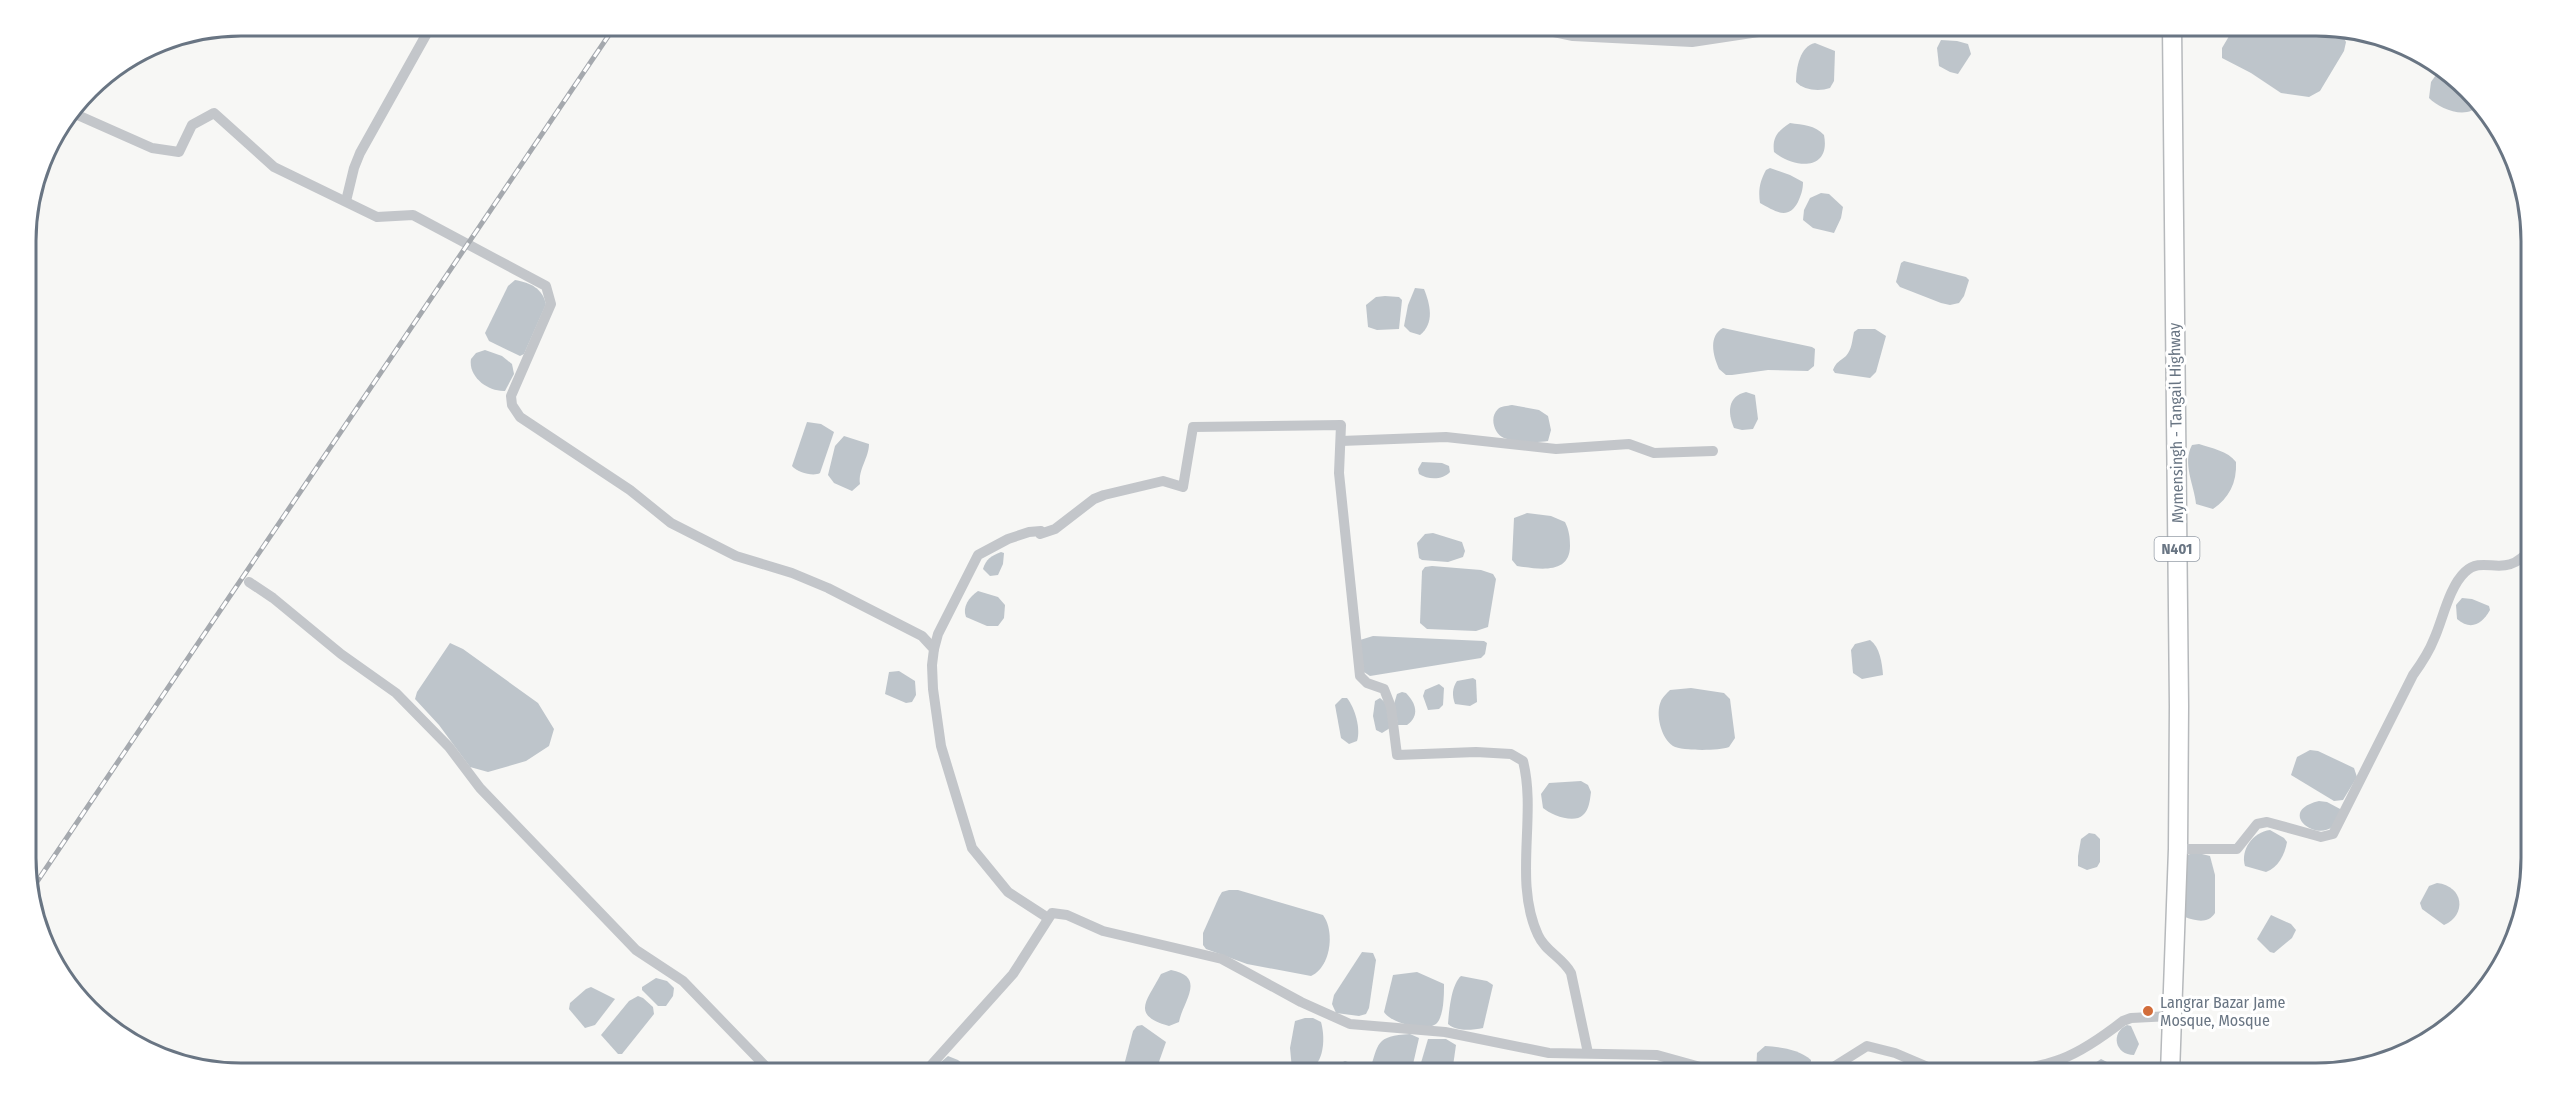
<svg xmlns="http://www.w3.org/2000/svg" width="2557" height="1099" viewBox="0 0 2557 1099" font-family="'Fira Sans Condensed',sans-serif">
<rect width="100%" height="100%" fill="#f7f7f5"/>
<g fill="#bec5cb">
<polygon points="1557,26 1752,26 1742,28 1686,28 1645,33 1587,28 1569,29"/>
<path d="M 2235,26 C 2270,26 2306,23 2341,33 L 2346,42 L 2344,51 L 2320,91 L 2309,97 L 2281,93 L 2251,73 L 2222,58 L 2222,48 Z"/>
<polygon points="1941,40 1957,41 1968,44 1971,54 1958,74 1950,72 1939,66 1937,48"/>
<path d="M 1815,43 L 1835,51 L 1834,81 L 1830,88 C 1819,92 1803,90 1796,82 C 1796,68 1800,46 1815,43 Z"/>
<path d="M 2438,72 L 2479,104 C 2468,121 2440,109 2429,98 L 2431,82 Z"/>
<path d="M 1790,123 C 1803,125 1815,125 1824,135 C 1831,171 1795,169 1774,152 C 1772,137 1778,131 1790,123 Z"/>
<path d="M 1770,168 L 1790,175 L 1803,182 C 1803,190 1801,195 1798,202 C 1788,221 1775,211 1760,203 C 1758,190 1760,181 1766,170 Z"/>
<polygon points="1821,193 1829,194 1843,207 1841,218 1834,233 1813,228 1803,220 1804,210 1810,198"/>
<polygon points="1904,261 1966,277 1969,280 1964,296 1959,303 1950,305 1941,303 1900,287 1896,282 1901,263"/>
<path d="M 515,280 C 531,283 542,288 546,304 L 524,354 L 520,356 L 489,341 L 485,333 L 508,286 Z"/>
<path d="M 1415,288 L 1424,289 C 1430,304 1435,323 1420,335 L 1410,332 L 1404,326 L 1408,305 Z"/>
<polygon points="1385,296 1399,297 1402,300 1399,329 1377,330 1368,327 1366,305 1376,297"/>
<path d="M 1723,328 L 1812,347 L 1815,349 L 1814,366 L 1808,371 L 1768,370 L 1732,375 L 1726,375 L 1719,369 C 1713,356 1708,336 1723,328 Z"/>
<path d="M 1858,329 L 1875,329 L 1886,336 L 1876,372 L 1870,378 L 1835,373 L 1833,370 C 1836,362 1840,361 1846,356 C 1852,349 1852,341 1854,332 Z"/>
<path d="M 485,350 L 502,356 L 512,364 L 514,374 L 505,391 C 488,392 468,377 471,359 L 476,353 Z"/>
<path d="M 1746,392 L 1755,395 L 1758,419 L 1753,429 L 1742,430 L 1734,428 C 1727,412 1728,396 1746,392 Z"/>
<path d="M 1512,405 L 1539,410 L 1548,416 L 1551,430 L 1548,441 C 1536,443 1515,442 1504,438 C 1494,434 1489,417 1498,409 C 1501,406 1507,406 1512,405 Z"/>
<path d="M 807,422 L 821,424 L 834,432 L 820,473 C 813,477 797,472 792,466 Z"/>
<path d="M 844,436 L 869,444 C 869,458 858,469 860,484 L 852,491 L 834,483 L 828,475 L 835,446 Z"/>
<path d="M 2199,444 C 2211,448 2228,451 2236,462 C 2237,483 2229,498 2213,509 L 2196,504 C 2194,485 2182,463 2192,445 Z"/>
<path d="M 1422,462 L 1442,463 L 1449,466 L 1450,472 C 1443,480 1428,480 1419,474 L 1418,469 Z"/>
<path d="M 1527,513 L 1551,516 L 1565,522 C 1569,530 1570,537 1570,546 C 1570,575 1538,569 1517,566 L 1512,560 L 1514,518 Z"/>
<polygon points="1433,533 1462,542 1465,551 1463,557 1448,562 1422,560 1419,558 1417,543 1425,534"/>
<path d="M 1001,552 L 1004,553 L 1003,564 L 998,575 L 990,576 L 983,569 C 986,559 991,556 1001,552 Z"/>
<polygon points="1432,566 1481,570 1493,574 1496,579 1488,627 1476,631 1427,629 1420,623 1422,571 1425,567"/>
<path d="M 978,591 L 998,597 L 1005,605 L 1004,618 L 998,626 L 987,626 L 966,617 C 962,607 969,597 978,591 Z"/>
<path d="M 2462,598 L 2472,599 L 2489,606 L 2490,610 C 2482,624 2471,631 2457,619 L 2456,605 Z"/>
<polygon points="1373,636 1484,641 1487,643 1485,654 1481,658 1370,676 1364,672 1360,640"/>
<path d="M 1870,640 C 1880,647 1882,663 1883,675 L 1862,679 L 1853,673 L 1851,650 L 1855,644 Z"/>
<polygon points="450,643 463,649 538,703 554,729 549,746 526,761 488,772 470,767 439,725 415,699 417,692"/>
<polygon points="899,671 915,681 916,695 912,702 906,703 885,694 889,672"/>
<path d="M 1473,678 L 1476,680 L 1477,702 L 1470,706 L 1455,704 C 1452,696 1452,688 1457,681 Z"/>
<polygon points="1439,684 1444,688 1443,705 1439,709 1428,710 1423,696 1425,690"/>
<path d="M 1691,688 L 1724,693 L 1730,699 L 1735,738 L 1729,747 C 1718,751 1682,751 1673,746 C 1661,738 1655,714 1661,701 C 1662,698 1667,693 1670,690 Z"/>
<path d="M 1402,692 L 1406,693 C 1416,703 1420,716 1407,725 L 1398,725 L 1394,704 L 1397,694 Z"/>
<path d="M 1342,698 L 1347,698 C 1355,708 1361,729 1357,741 L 1349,744 L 1341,738 L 1335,705 Z"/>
<polygon points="1380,698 1387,704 1390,728 1382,733 1376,730 1373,716 1375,701"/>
<polygon points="2310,750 2318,751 2354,768 2357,777 2343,800 2334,801 2291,775 2297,757"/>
<path d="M 1581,781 L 1588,785 L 1591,792 C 1590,800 1589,810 1583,815 C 1574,824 1551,815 1543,808 L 1541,794 L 1549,783 Z"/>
<path d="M 2319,801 L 2327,802 L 2342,810 C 2339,815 2336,824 2332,827 C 2314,841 2277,811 2319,801 Z"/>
<path d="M 2270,830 L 2284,838 L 2287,842 C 2285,854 2278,868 2266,872 L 2245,866 C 2240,850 2253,832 2270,830 Z"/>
<polygon points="2089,833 2095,834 2100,839 2100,862 2097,867 2087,870 2078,866 2078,856 2081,839"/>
<path d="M 2194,852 L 2210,856 L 2215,875 L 2215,913 C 2208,924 2196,921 2185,917 L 2183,914 L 2185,862 L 2188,855 Z"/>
<path d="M 2437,883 C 2464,886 2467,915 2444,925 L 2422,909 L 2420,903 L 2429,886 Z"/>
<path d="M 1229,890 L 1238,890 L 1323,915 C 1335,931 1331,967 1311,976 L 1247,964 L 1206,949 L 1203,945 L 1203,933 L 1219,897 L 1222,892 Z"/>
<polygon points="2271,915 2291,924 2296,930 2292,938 2274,953 2270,952 2257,939"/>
<polygon points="1362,952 1373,953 1376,960 1369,1008 1366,1014 1359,1016 1336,1013 1332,1004 1334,995"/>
<path d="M 1171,970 C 1207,977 1183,1001 1179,1022 L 1169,1026 C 1130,1015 1147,1001 1161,974 Z"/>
<path d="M 1417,972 L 1444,984 C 1444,994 1444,1015 1437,1023 C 1428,1033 1390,1023 1384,1012 L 1393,975 Z"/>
<path d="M 1461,976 L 1487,981 L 1493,985 L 1483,1028 C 1472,1030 1457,1032 1448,1024 C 1449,1011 1451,985 1461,976 Z"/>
<polygon points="656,978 667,981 674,988 673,996 666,1006 658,1006 642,990 642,987"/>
<polygon points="591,987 615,999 595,1025 585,1028 569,1009 570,1003 586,989"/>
<polygon points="638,996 643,998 653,1007 654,1014 622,1054 618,1054 601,1035 629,1001"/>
<path d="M 1305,1018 L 1313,1018 L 1321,1022 C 1326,1040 1324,1068 1303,1073 L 1292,1069 L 1290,1048 L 1295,1021 Z"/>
<polygon points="1142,1025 1166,1042 1155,1073 1122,1073 1133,1031 1137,1026"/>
<path d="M 2127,1025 L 2131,1026 L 2139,1044 L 2134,1055 C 2115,1055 2110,1033 2127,1025 Z"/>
<path d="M 1410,1034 L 1419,1038 L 1411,1073 L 1369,1073 C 1379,1043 1375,1036 1410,1034 Z"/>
<polygon points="1428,1039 1446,1039 1456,1045 1452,1073 1418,1073"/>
<path d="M 1765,1046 C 1780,1047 1799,1049 1811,1060 L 1810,1072 L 1756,1073 L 1757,1053 Z"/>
<polygon points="948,1056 958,1060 974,1073 928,1073"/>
<polygon points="2101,1059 2115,1066 2116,1073 2091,1073 2095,1063"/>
<polygon points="1345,1061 1356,1065 1360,1073 1331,1073 1337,1065"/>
</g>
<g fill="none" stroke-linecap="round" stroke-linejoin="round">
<g stroke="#b6b9bc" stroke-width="21">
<polyline id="highway" points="2170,1073 2178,849 2179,706 2172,26"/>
</g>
<g stroke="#c3c6ca" stroke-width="10">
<polyline points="1525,26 1573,36 1692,42 1765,31 1767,26"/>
<polyline points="73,113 152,148 179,152 192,125 214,113 274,167 377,217 413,215 546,286 551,304 511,396 512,405 520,417 630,490 671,523 736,556 792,573 828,588 922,636 934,649 932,665 933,689 941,746 972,848 1008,892 1048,918"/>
<polyline points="346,201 354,168 360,153 431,26"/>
<polyline points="1341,441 1446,437 1556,449 1629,444 1654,453 1713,451"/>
<polyline points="249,582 273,598 341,654 396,693 449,747 480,788 636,950 683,981 772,1073"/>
<path d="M 934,649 L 938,634 L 978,555 L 1008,539 L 1029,532 L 1041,531 L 1040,534 L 1055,529 L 1094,499 L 1104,495 L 1163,481 L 1183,487 L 1193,427 L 1341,425 L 1339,473 L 1360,676 L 1367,683 L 1384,689 L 1391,707 L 1397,755 L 1476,752 L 1511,754 L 1523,761 C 1537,816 1513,881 1538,935 C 1545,951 1563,958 1571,973 L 1588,1053"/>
<path d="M 2178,849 L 2237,849 L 2257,824 L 2267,822 L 2314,835 L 2321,837 L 2333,834 L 2413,675 C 2421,664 2429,652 2434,639 C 2443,619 2449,587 2465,572 C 2485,553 2505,582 2531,548"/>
<polyline points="924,1073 1013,974 1052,913 1067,915 1103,931 1222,959 1301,1002 1350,1024 1445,1032 1549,1053 1657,1055 1722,1073"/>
<polyline points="1824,1073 1867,1046 1895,1053 1942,1073"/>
<path d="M 1991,1073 C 2053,1066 2073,1060 2123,1021 L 2131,1018 L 2171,1016"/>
</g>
<use href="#highway" stroke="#fff" stroke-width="18"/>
<g stroke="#a5a9ae" stroke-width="5">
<polyline id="rail" points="30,892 615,26"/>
</g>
<use href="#rail" stroke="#fff" stroke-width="3" stroke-dasharray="9" stroke-linecap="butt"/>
</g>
<circle fill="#d26d3a" stroke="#fff" stroke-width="2" cx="2148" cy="1011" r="6"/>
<g text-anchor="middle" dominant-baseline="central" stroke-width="6" stroke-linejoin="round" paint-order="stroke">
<rect fill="#fff" stroke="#969ea8" stroke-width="1.5" x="2154.5" y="537" width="45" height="24" rx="4.5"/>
<g font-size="15" font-weight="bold" fill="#697583">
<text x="2177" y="549">N401</text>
</g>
<g font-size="16" fill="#697583" stroke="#fff">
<text transform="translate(2176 423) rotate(-91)">Mymensingh - Tangail Highway</text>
</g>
<g font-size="16" fill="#697583" stroke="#fff" text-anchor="start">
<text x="2160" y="1002">Langrar Bazar Jame<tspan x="2160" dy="18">Mosque, Mosque</tspan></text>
</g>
</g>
<path d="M0 0H2557V1099H0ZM241 36H2316A205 205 0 0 1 2521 241V858A205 205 0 0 1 2316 1063H241A205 205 0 0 1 36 858V241A205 205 0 0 1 241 36Z" fill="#fff" fill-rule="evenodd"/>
<path fill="none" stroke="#697583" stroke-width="3" d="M241 36H2316A205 205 0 0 1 2521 241V858A205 205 0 0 1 2316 1063H241A205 205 0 0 1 36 858V241A205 205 0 0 1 241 36Z"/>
</svg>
